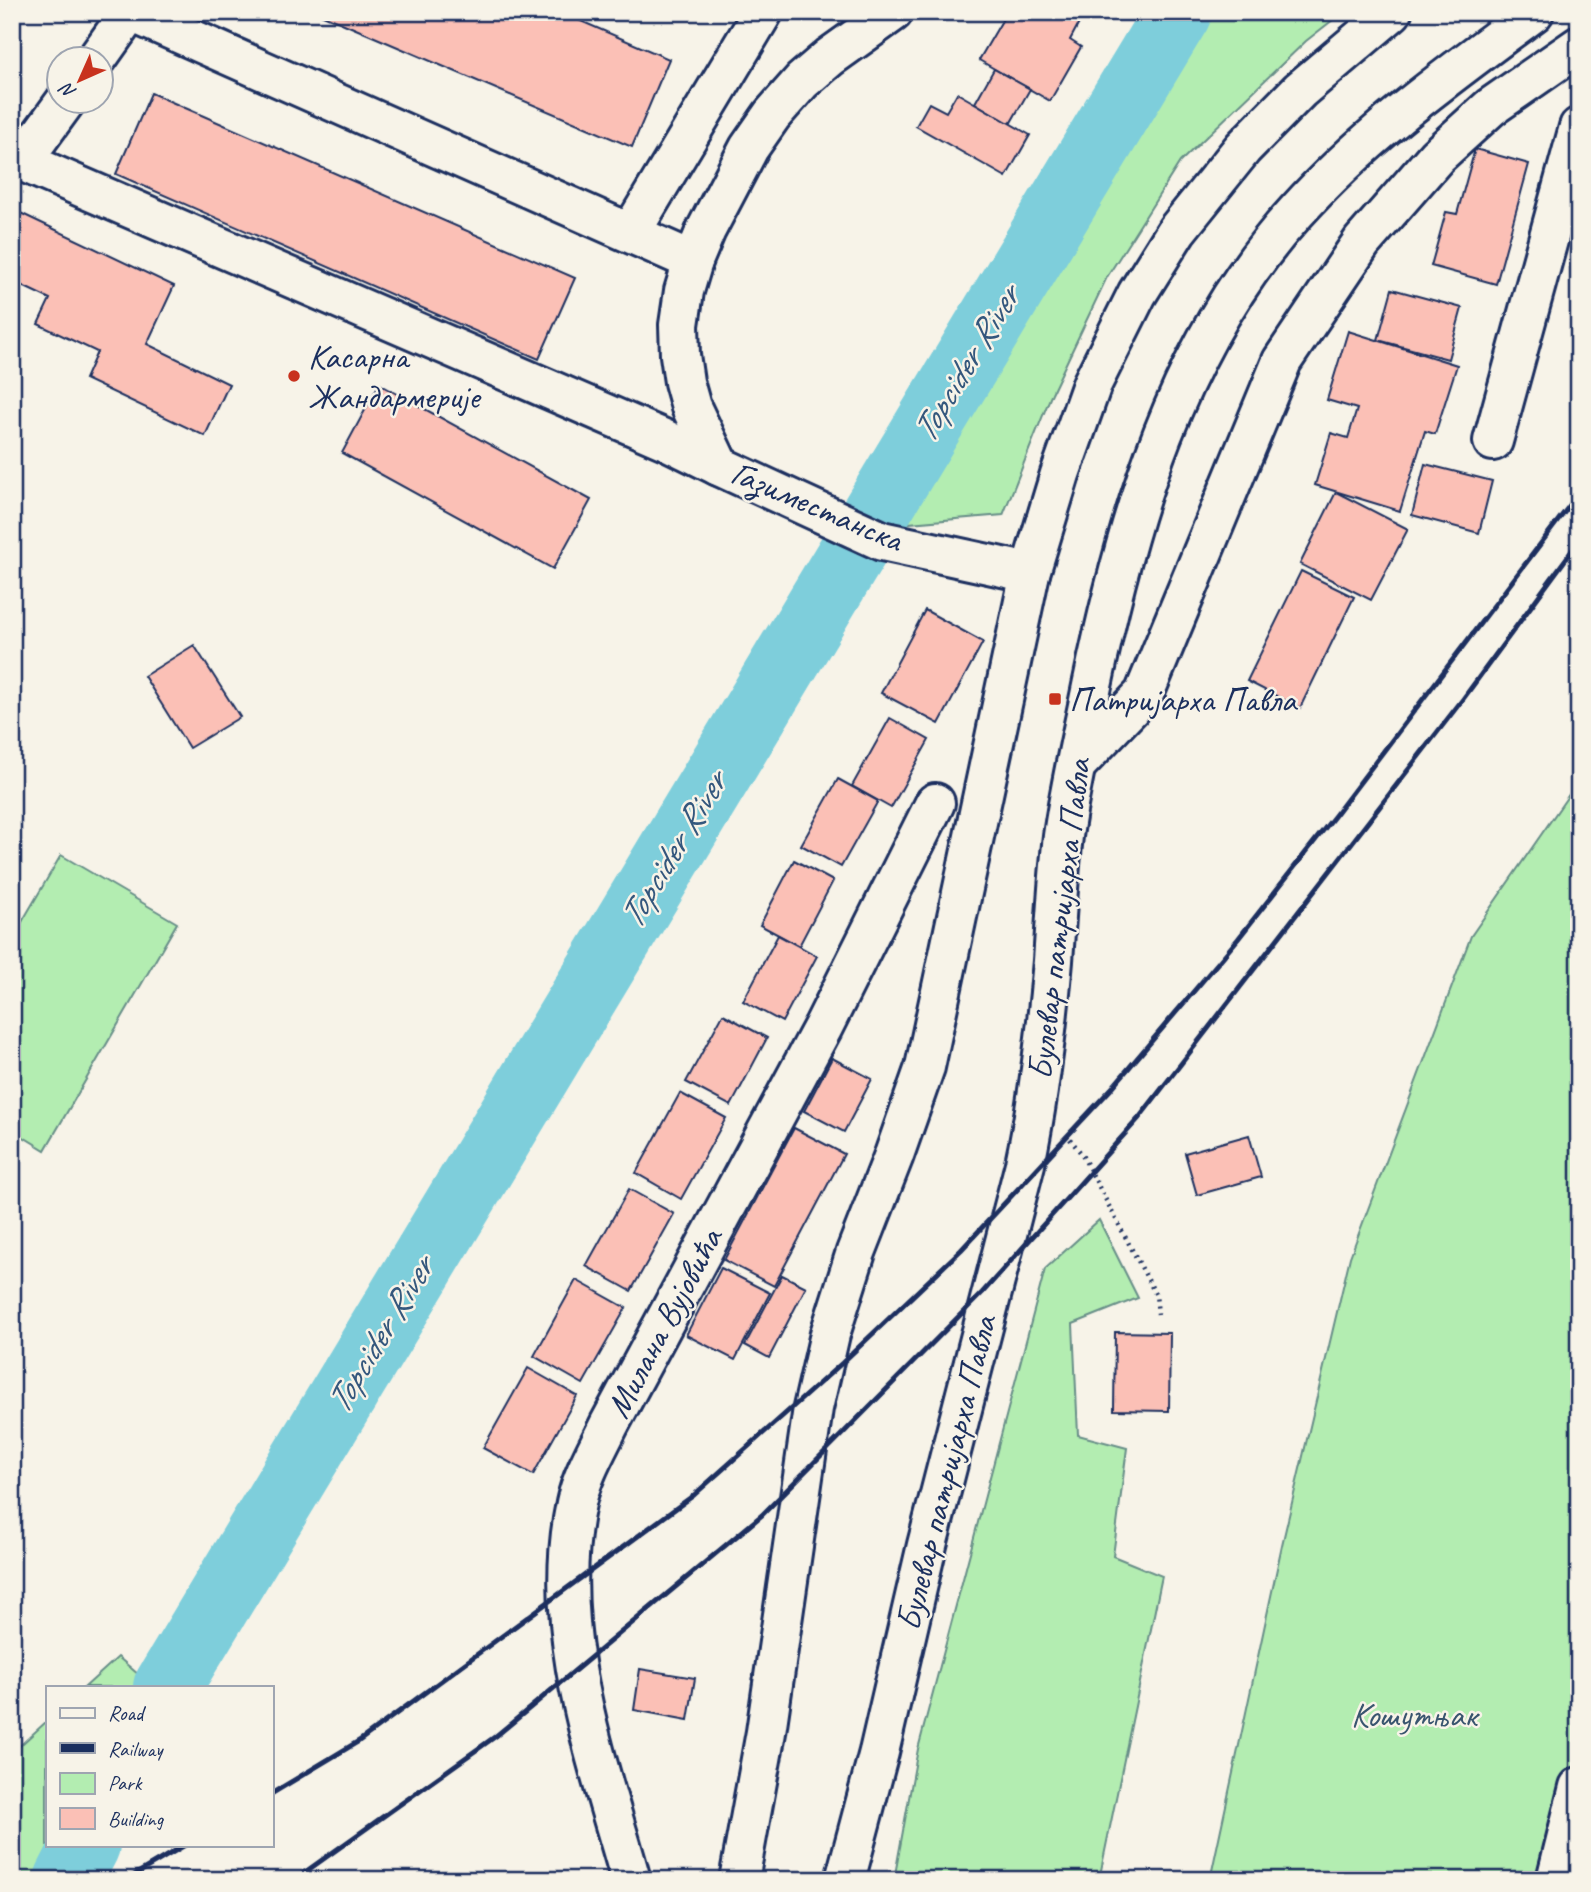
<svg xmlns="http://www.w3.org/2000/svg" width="1591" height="1892" viewBox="0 0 1591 1892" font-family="Caveat,sans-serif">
<rect width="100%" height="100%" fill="#f7f3e8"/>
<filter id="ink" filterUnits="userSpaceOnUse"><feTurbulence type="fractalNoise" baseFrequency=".0143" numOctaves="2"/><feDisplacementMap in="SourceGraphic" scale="14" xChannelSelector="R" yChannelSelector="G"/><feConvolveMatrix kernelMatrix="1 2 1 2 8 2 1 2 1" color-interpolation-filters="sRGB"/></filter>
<g filter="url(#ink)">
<g fill="#b3edb1" stroke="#678e88" stroke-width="2">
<polygon points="1198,12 1343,12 1306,41 1180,162 1107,277 1052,393 1003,515 885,525"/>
<polygon points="1579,780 1579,1880 1210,1880 1282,1545 1350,1257 1471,936"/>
<polygon points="61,855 177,923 45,1150 12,1130 12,939"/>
<polygon points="1099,1220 1138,1298 1073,1324 1078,1435 1127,1448 1113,1556 1162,1576 1099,1880 894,1880 918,1749 1045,1269"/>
<polygon points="118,1657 153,1687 85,1687"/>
<polygon points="47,1721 47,1845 86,1845 68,1880 12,1880 12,1753"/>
</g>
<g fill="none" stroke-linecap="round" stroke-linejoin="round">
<g stroke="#7ecedb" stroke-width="68">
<polyline points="167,1687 1178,12"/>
<polyline points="68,1880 86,1845"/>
</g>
</g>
<g fill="#fbc0b6" stroke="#1b2f5e" stroke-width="2">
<polygon points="316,12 560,12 669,59 632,147"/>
<polygon points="1007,12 1085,12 1070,40 1081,47 1050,101 979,60"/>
<polygon points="994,69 1030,89 1010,124 975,103"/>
<polygon points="151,93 575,278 539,359 116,174"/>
<polygon points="957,93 1030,135 1006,177 916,126 929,103 946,112"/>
<polygon points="1475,149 1529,164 1496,284 1431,266 1446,212 1457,214"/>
<polygon points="12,209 174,286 147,344 229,384 205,436 85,379 97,352 38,324 50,299 12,281"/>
<polygon points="1392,289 1462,308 1448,359 1378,340"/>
<polygon points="1348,331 1457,365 1435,434 1425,431 1400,511 1315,485 1331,433 1348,438 1357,409 1327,400"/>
<polygon points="379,384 591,500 553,569 342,453"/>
<polygon points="1425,464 1492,481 1479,533 1412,515"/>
<polygon points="1336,492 1408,529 1371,600 1300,564"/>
<polygon points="1301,571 1354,597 1300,708 1247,681"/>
<polygon points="925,610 983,642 939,724 881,693"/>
<polygon points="194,645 240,717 189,748 144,676"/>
<polygon points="890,718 929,740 891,808 852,786"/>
<polygon points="838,779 878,801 841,867 801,845"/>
<polygon points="794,860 833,881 799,946 760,925"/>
<polygon points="778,935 817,956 782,1022 743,1001"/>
<polygon points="723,1014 767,1038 731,1106 686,1082"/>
<polygon points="832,1058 872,1079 844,1132 804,1111"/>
<polygon points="680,1093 726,1118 681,1199 636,1173"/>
<polygon points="794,1128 844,1154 774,1286 724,1260"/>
<polygon points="1249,1135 1261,1177 1197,1195 1185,1153"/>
<polygon points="629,1189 674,1214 631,1291 586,1266"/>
<polygon points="721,1268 770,1293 735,1360 686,1335"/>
<polygon points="782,1275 806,1287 769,1358 745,1345"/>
<polygon points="576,1280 626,1308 583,1384 534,1356"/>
<polygon points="1115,1332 1170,1333 1169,1411 1114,1410"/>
<polygon points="528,1368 577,1396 533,1475 483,1448"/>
<polygon points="640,1669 695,1678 688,1720 634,1710"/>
</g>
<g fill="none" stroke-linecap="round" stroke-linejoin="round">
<g stroke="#1b2f5e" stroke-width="44">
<g id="minor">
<polyline points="131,12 693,261"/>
<polyline points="893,12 830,57 802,81 772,115 749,148 706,230 693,261 684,291 679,325 680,355 684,382 691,407 719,466 882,541 1030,573"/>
<polyline points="96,60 130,12"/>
<polyline points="12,157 666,440 719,466"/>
<polyline points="22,161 65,102"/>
<polyline points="631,232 763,12"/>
<polyline points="1493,441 1579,127"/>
<polyline points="1076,765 1144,694 1282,361 1362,242 1437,156 1491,107 1579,46"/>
<path d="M 631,1880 C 597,1759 549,1630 576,1503 C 582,1475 597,1450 609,1425 L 823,1027 L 935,803"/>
<polyline points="1556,1880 1579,1787"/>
</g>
</g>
<g stroke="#1b2f5e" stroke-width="44">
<g id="major">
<polyline points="739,1880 766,1732 813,1408 830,1334 856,1252 894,1155 925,1067 1030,573 1060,474 1092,384 1137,294 1177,230 1243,148 1300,90 1392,12"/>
<path d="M 845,1880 L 879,1752 L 927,1545 L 1025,1164 C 1039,1097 1047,1029 1053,961 C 1056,919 1058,877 1063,836 C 1070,786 1082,736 1092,686 C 1127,517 1177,343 1296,212 C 1366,134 1451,74 1534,12"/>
</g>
</g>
<polyline stroke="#1b2f5e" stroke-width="4.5" stroke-dasharray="2 5" stroke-linecap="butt" points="1070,1139 1081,1153 1156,1295 1158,1314"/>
<use href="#minor" stroke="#f7f3e8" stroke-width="38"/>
<use href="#major" stroke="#f7f3e8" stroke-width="38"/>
<g stroke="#1b2f5e" stroke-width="5">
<polyline points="271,1794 359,1741 694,1495 842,1363 961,1250 1111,1089 1238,939 1336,814 1579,493"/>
<polyline points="126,1880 185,1845"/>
<polyline points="294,1880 496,1736 762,1515 982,1293 1139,1118 1463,699 1579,541"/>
</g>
</g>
</g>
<g fill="#c8321e" stroke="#f7f3e8" stroke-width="2.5">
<circle cx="294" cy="376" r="7"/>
<rect x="1048" y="692" width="14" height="14" rx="3.5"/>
</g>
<g text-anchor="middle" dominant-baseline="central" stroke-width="5" stroke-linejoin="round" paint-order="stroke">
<g font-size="35" fill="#1b2f5e" stroke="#f7f3e8" text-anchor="start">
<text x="308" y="356">Касарна<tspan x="308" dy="40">Жандармерије</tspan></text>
<text x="1069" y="699">Патријарха Павла</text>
</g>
<g font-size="35" fill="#1b2f5e" stroke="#f7f3e8">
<text transform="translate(817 506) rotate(23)">Газиместанска</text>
<text transform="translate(1059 919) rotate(-83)">Булевар патријарха Павла</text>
<text transform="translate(664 1323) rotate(-62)">Милана Вујовића</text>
<text transform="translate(946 1473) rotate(-76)">Булевар патријарха Павла</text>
</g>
<g font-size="35" fill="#39556f" stroke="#f7f3e8">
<text x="1414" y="1714">Кошутњак</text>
</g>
<g font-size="37" font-style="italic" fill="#34577d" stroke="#f7f3e8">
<text transform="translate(965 364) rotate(-59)">Topcider River</text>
<text transform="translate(672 850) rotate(-59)">Topcider River</text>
<text transform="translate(379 1335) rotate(-59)">Topcider River</text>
</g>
</g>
<rect width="1591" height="1892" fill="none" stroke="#f7f3e8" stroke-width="42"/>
<rect x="21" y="21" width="1549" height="1850" fill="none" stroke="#1b2f5e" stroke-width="2.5" filter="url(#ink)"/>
<rect x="46" y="1686" width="228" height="161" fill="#f7f3e8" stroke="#9fa5b1" stroke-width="2"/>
<rect x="60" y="1708" width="35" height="10" fill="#f7f3e8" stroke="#9fa5b1" stroke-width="2"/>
<text x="108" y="1720" font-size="21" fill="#1b2f5e">Road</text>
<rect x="60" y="1743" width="35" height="10" fill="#1b2f5e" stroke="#9fa5b1" stroke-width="2"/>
<text x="108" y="1756" font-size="21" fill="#1b2f5e">Railway</text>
<rect x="60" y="1773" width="35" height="21" fill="#b3edb1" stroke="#9fa5b1" stroke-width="2"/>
<text x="108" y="1790" font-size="21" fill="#1b2f5e">Park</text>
<rect x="60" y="1808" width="35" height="21" fill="#fbc0b6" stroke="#9fa5b1" stroke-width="2"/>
<text x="108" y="1826" font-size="21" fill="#1b2f5e">Building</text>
<g transform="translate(80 80) rotate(225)"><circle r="33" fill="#f7f3e8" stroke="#9fa5b1" stroke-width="2"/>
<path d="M0-5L12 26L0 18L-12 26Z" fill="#c8321e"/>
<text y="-10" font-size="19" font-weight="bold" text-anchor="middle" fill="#1b2f5e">N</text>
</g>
</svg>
